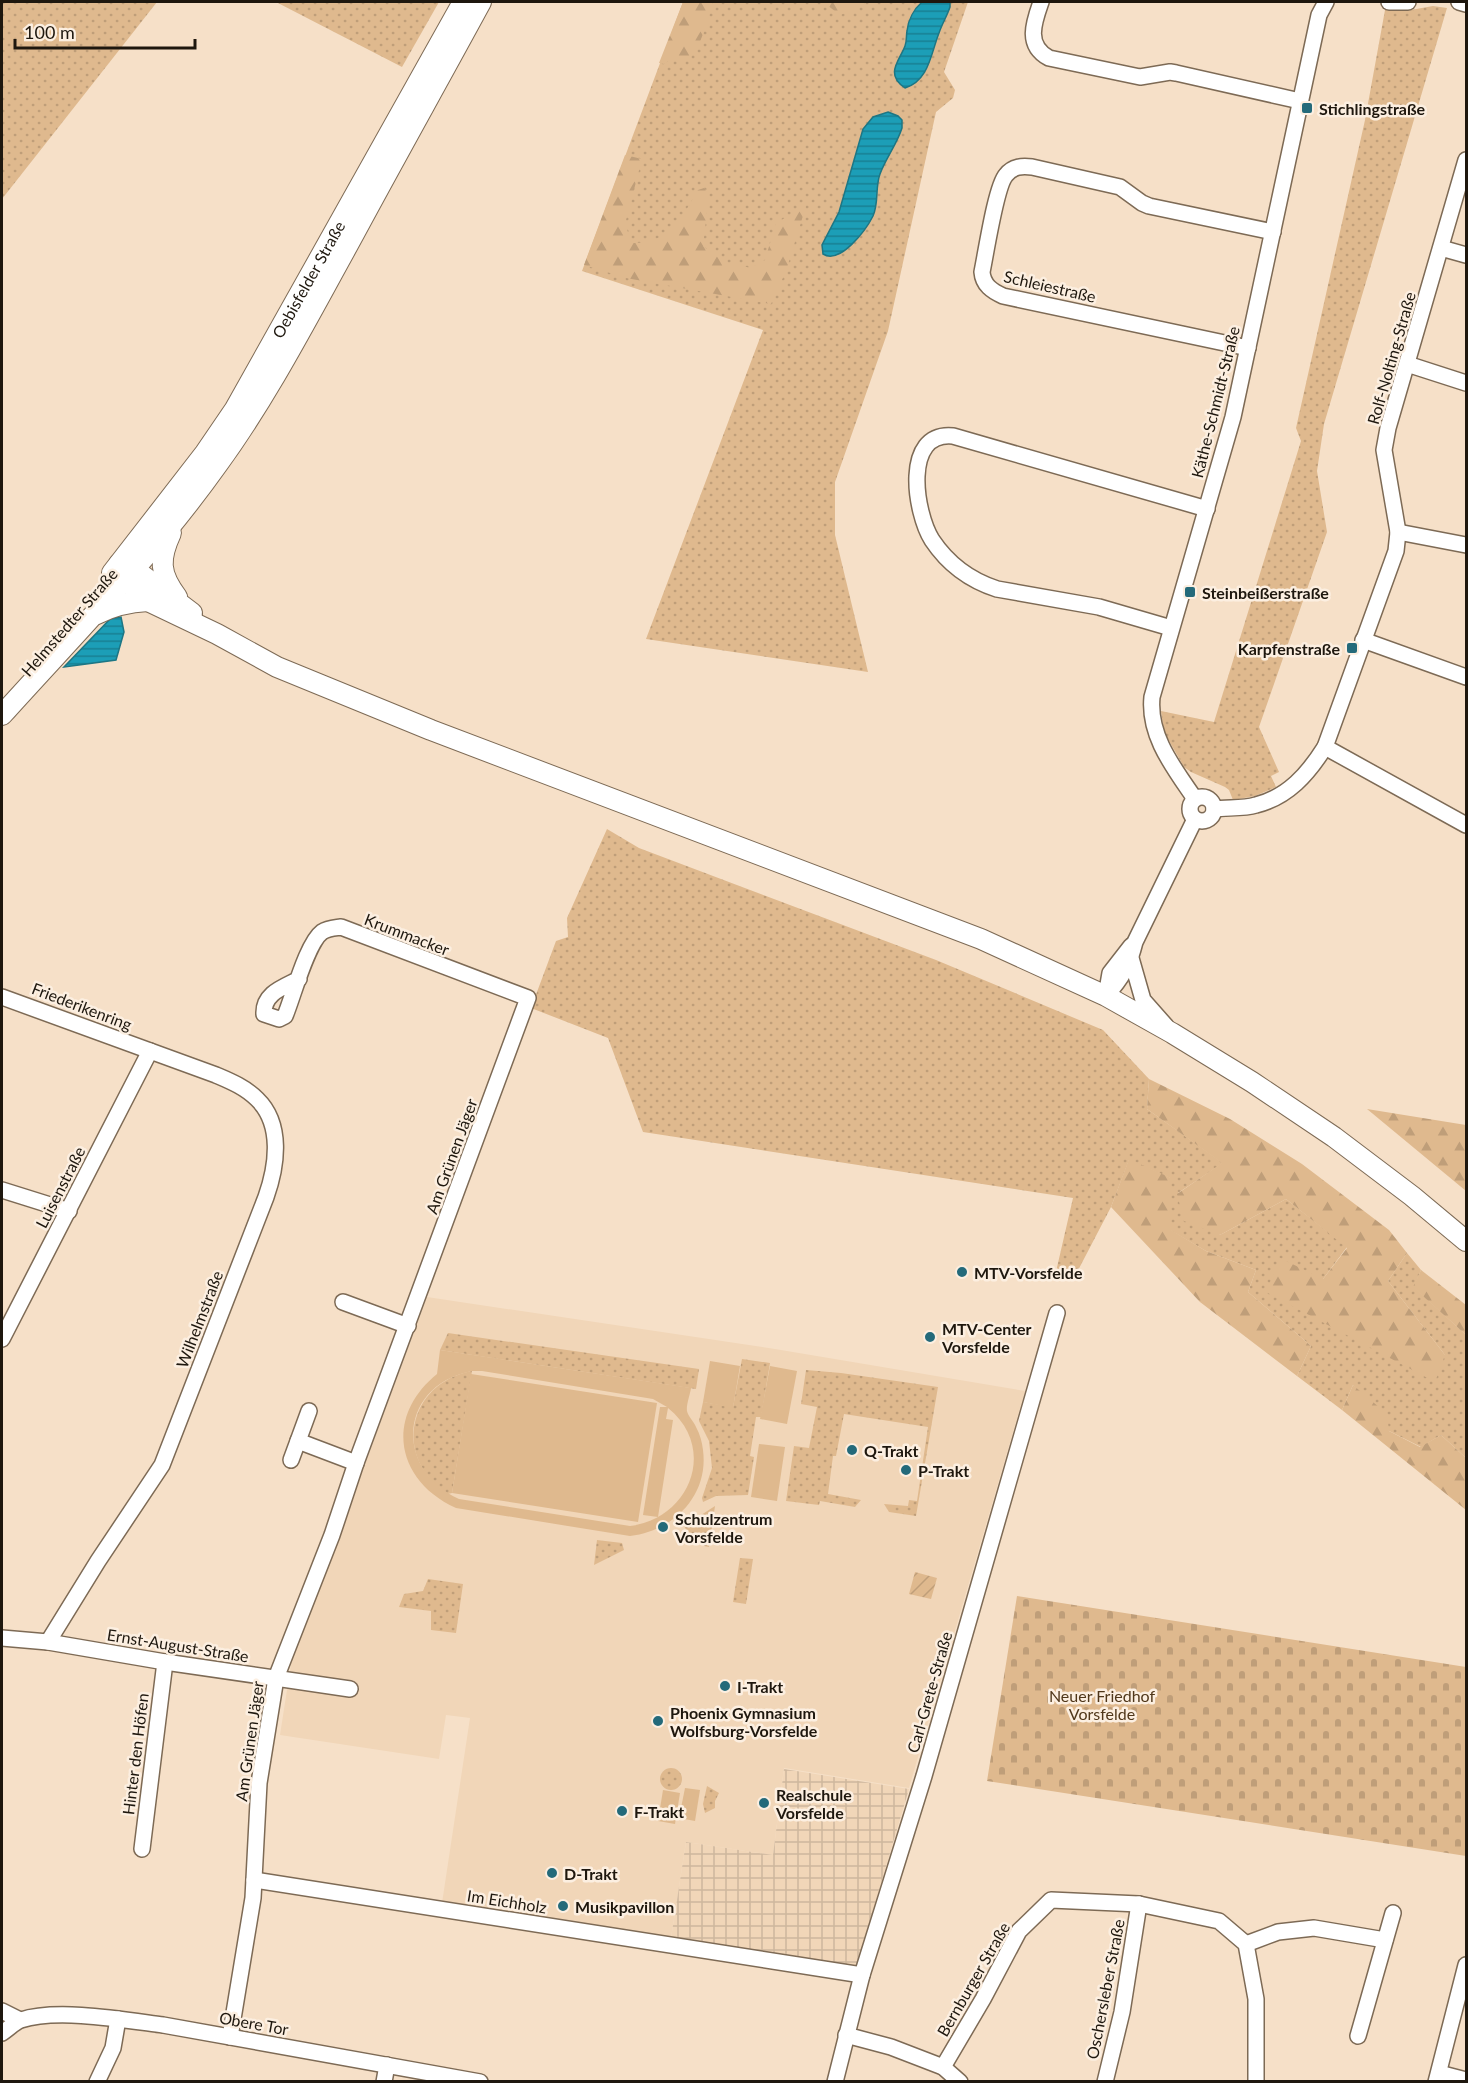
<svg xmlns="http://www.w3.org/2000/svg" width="1468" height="2083" viewBox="0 0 1468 2083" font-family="Lato,sans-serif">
<defs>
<pattern id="industrial-grid" width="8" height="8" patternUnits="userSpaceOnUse" patternTransform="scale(1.5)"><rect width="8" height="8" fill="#f1d6b8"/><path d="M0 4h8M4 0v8" fill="none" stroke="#ceb79d"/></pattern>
<pattern id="grass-dots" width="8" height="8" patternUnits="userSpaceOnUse" patternTransform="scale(1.5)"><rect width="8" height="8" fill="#dfb98e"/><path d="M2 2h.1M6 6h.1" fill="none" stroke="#bf9e79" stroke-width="1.8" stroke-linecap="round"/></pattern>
<pattern id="forest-firs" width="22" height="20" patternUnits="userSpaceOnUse" patternTransform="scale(1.5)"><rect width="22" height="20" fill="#dfb98e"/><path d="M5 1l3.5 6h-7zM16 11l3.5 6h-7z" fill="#bf9e79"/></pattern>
<pattern id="cemetery-stones" width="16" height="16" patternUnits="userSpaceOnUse" patternTransform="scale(1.5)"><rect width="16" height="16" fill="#dfb98e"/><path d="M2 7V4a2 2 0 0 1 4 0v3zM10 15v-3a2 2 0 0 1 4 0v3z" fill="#bf9e79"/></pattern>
<pattern id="garden-furrows" width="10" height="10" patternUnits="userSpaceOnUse" patternTransform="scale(1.5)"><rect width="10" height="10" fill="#dfb98e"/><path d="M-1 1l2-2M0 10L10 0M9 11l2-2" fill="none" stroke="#bf9e79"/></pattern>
<pattern id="water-rules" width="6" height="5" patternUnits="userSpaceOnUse" patternTransform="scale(1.5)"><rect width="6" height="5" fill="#1c9eb7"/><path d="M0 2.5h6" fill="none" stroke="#188093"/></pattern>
</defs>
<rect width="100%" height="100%" fill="#f6e0c8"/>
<polygon fill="#f1d6b8" points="427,1297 775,1349 1025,1391 909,1788 784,1768 773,1855 686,1842 671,1938 442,1903 470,1718 446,1715 439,1759 280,1735 291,1664"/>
<polygon fill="url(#industrial-grid)" points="784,1769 909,1789 856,1967 671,1938 686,1842 773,1855"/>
<g fill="url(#grass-dots)">
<polygon points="2,2 157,2 2,199"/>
<polygon points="276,2 439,2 402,67"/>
<polygon points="683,2 968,2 944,72 955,90 953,98 936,112 888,331 835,482 835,535 868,672 646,639 763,330 582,271"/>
<polygon points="1433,6 1447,8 1324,424 1317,471 1327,532 1259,727 1279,772 1271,776 1276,787 1255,796 1233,800 1229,790 1225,787 1191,772 1184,767 1164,732 1161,711 1214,722 1301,441 1296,428 1365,120 1385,10 1405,11"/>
<polygon points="607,829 639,848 936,960 1103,1030 1149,1079 1147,1109 1223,1163 1178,1193 1220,1235 1286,1199 1347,1247 1323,1279 1445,1355 1388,1281 1407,1253 1421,1270 1414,1287 1466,1335 1466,1458 1441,1435 1421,1447 1389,1431 1353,1385 1342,1410 1297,1376 1311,1346 1248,1292 1256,1270 1206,1251 1170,1230 1170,1178 1129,1160 1111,1207 1073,1280 1055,1276 1073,1198 643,1132 608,1038 531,1008 556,941 568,937 567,918"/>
<polygon points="448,1333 699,1369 696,1389 440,1350"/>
<polygon points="742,1359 770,1363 761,1417 756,1417 750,1456 754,1457 748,1495 716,1496 703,1502 702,1498 712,1468 709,1441 699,1421 703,1402 733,1407"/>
<polygon points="806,1370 841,1373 938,1387 916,1516 889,1512 884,1504 908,1506 909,1500 917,1501 928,1427 844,1414 836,1456 833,1456 828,1494 861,1500 855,1507 820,1501 819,1505 786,1501 794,1446 809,1448 817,1407 801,1404"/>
<path d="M 472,1371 L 452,1493 L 448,1494 C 392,1459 407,1383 472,1371 Z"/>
<polygon points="715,1506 709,1547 704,1546 705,1537 688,1533 684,1526"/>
<polygon points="597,1540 622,1543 624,1550 594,1565"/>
<polygon points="740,1558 753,1559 746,1604 733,1602"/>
<polygon points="428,1579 463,1584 456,1633 431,1630 431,1611 399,1607 404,1594 423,1591"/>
<circle cx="671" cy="1779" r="11"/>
<polygon points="707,1786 719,1793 715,1801 715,1808 705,1813 703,1804"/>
</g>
<g fill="url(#forest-firs)">
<path d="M 683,2 L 713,2 C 709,14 700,54 687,58 C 677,61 678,56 664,64 L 659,63 Z"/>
<polygon points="826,2 866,2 860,7 840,15 827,5"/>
<path d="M 625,155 L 642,159 L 625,224 L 632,243 C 669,244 681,219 698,190 L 704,188 L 709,194 L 703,246 L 724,262 L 751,268 L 765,260 L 776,223 L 806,206 L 786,271 L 771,304 L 626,278 L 584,265 Z"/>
<polygon points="1149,1079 1230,1119 1302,1164 1389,1230 1407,1253 1388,1281 1445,1355 1435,1382 1266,1292 1280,1258 1323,1279 1347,1248 1286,1199 1220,1235 1184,1221 1177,1194 1222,1163 1147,1109"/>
<polygon points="1367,1109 1466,1125 1466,1191"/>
<polygon points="1129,1159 1171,1178 1171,1230 1206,1251 1256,1270 1248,1292 1311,1346 1297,1376 1200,1302 1111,1207"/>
<polygon points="1421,1270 1466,1305 1466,1335 1413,1287"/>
<polygon points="1353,1385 1387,1414 1389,1431 1420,1447 1441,1435 1466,1458 1466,1510 1342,1410"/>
</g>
<polygon fill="url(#cemetery-stones)" points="1017,1596 1466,1667 1466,1856 987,1781"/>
<polygon fill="url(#garden-furrows)" points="915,1572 937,1578 931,1599 909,1594"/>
<g fill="#dfb98e" fill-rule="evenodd">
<path d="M 440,1350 L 691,1388 C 690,1395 686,1405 687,1411 C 688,1416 694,1422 696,1427 C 700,1434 702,1442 703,1450 C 709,1496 673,1531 630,1536 L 456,1508 C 396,1481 384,1417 437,1374 ZM 472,1371 L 482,1371 L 653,1399 L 667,1407 L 660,1407 L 643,1515 L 658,1517 L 673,1420 L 666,1419 L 668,1408 C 718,1448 690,1519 630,1526 L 459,1499 C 393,1469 399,1385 472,1371 Z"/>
<polygon points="710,1361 740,1366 733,1408 703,1402"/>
<polygon points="770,1366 797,1371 787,1424 760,1419"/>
<polygon points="471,1374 657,1403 638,1522 452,1493"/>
<polygon points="759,1444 785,1447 777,1501 751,1497"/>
<polygon points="685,1788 700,1790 695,1821 679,1818"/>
<polygon points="663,1790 680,1793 675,1824 658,1821"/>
</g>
<g fill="url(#water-rules)" stroke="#1d7684" stroke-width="1.5">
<path d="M 922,2 L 950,2 L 950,7 C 947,16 942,24 939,33 C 931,53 929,81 905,88 C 884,74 900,60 905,46 C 907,41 906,36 907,31 C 908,20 914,9 922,2 Z"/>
<path d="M 888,112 L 898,116 L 902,120 L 902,128 C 897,144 886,158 880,174 C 875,187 879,203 873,216 C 866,230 840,265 823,254 L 822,245 L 839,212 L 863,129 L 873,117 Z"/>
<polygon points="121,617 124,632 116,660 64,667 111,618"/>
</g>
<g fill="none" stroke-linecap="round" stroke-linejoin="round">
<g stroke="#7d6a55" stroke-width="18">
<g id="minor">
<path d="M 1041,2 C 1034,22 1025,45 1049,58 L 1140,77 L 1170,72 L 1176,73 L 1300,101"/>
<polyline points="1389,2 1408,2"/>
<polyline points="1459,2 1466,4"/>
<polyline points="1441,248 1466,255"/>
<path d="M 1248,348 L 1003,296 C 992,291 983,285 982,272 C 986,253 996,186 1006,175 C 1013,166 1022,166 1032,167 L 1120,187 L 1142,203 L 1149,206 L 1273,232"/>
<polyline points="1407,364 1466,383"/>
<polyline points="1398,532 1466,545"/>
<path d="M 1171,628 L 1099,607 L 997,589 C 969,580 948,564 932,540 C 915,513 902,431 953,436 L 1207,509"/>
<polyline points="1363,640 1466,677"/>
<polyline points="1325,747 1466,825"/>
<circle cx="1202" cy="809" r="12"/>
<path d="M 1195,799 C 1174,768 1148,736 1152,697 L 1233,417 L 1319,15 L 1326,2"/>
<path d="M 1214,809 C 1227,807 1243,809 1256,805 C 1288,797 1308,774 1325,747 L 1396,551 L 1398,532 L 1384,450 L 1388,428 L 1466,160"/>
<polyline points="1131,958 1143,1000 1166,1026"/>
<path d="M 1106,996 C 1122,978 1129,966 1135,942 L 1195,819"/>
<polyline points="1106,996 1110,973 1131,946"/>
<path d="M 2,997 L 216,1075 C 230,1081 245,1087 257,1099 C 283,1124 277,1166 266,1197 L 162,1465 L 98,1561 L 48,1642"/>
<polyline points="2,1190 69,1211"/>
<polyline points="343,1302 408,1326"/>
<polyline points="2,1339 150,1051"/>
<polyline points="309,1411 298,1441 356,1463"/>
<polyline points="291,1460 298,1441"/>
<polyline points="2,1638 48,1642 165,1662 350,1689"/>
<polyline points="142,1849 165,1662"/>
<polyline points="254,1880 862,1975"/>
<polyline points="1246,1944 1278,1932 1314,1928 1385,1940"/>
<polyline points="2,2011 20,2020"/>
<path d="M 2,2033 C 8,2029 15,2022 21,2020 C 57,2008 125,2020 163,2025 L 480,2082"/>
<polyline points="846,2035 891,2047 943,2067 960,2082"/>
<polyline points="1358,2036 1393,1913"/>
<path d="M 230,2037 L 253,1898 L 259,1783 L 276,1678 L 332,1535 L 356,1463 L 528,998 L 341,927 C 334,928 328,928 322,932 C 307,943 293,997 285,1016 L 279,1019 L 264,1014 C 263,993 284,987 299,979"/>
<polyline points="943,2067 983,1999 1019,1931 1051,1900 1139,1904 1219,1921 1246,1944 1256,1999 1256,2082"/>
<polyline points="1439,2073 1466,2080"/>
<polyline points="97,2082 113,2048 118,2019"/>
<polyline points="384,2082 387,2065"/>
<polyline points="835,2082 862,1975 924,1776 1057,1313"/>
<polyline points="1105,2082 1122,2012 1139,1904"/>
<polyline points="1436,2082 1466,1965"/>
</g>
</g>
<g stroke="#7d6a55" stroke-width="22">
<g id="major">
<path d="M 171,533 C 159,559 159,573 177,597"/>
<polyline points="119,564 132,586 148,601 217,634 277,667 431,730 981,939 1106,996 1172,1033 1252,1082 1334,1137 1412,1196 1466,1241"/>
<polyline points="123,566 142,575 192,613"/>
<path id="s1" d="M 112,573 L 205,453 L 235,409 L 463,2"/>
<path d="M 97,614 C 114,605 129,602 148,601"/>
<path d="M 2,715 C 76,633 154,554 218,464 C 268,395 307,319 348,245 C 392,163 437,83 481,2"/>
</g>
</g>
<use href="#minor" stroke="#fff" stroke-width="15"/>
<use href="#major" stroke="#fff" stroke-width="20"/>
</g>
<g fill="#246a7a" stroke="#fcefe1" stroke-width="2">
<rect x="1301" y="102" width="12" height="12" rx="3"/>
<rect x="1184" y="586" width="12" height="12" rx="3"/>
<rect x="1346" y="642" width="12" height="12" rx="3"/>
<circle cx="962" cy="1272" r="6"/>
<circle cx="930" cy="1337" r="6"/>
<circle cx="852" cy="1450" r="6"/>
<circle cx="906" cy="1470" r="6"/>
<circle cx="663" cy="1527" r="6"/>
<circle cx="725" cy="1686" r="6"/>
<circle cx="658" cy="1721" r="6"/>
<circle cx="764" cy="1803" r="6"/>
<circle cx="622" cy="1811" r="6"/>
<circle cx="552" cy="1873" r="6"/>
<circle cx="563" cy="1906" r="6"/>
</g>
<g text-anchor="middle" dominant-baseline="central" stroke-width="5" stroke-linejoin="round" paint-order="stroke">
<g font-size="16" font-weight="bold" fill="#1e170e" stroke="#fcefe1" text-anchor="start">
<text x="1319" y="108">Stichlingstraße</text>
<text x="1202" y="592">Steinbeißerstraße</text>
<text x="1340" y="648" text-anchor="end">Karpfenstraße</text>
<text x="974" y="1272">MTV-Vorsfelde</text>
<text x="942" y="1328">MTV-Center<tspan x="942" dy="18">Vorsfelde</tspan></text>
<text x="864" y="1450">Q-Trakt</text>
<text x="918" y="1470">P-Trakt</text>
<text x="675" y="1518">Schulzentrum<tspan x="675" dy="18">Vorsfelde</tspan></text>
<text x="737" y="1686">I-Trakt</text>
<text x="670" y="1712">Phoenix Gymnasium<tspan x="670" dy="18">Wolfsburg-Vorsfelde</tspan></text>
<text x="776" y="1794">Realschule<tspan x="776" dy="18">Vorsfelde</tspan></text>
<text x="634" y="1811">F-Trakt</text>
<text x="564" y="1873">D-Trakt</text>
<text x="575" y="1906">Musikpavillon</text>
</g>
<g font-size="16" fill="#1e170e" stroke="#fcefe1">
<text stroke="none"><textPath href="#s1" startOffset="354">Oebisfelder Straße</textPath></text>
<text transform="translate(1050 286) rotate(13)">Schleiestraße</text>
<text transform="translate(1391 358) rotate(-74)">Rolf-Nolting-Straße</text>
<text transform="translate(1215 402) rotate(-76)">Käthe-Schmidt-Straße</text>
<text transform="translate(69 622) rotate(-49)">Helmstedter Straße</text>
<text transform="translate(407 934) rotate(21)">Krummacker</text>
<text transform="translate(82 1006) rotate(21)">Friederikenring</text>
<text transform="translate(451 1156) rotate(-70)">Am Grünen Jäger</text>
<text transform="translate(60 1187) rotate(-63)">Luisenstraße</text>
<text transform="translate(199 1319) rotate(-69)">Wilhelmstraße</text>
<text transform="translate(178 1645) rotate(9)">Ernst-August-Straße</text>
<text transform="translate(929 1692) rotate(-74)">Carl-Grete-Straße</text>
<text transform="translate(249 1741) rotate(-82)">Am Grünen Jäger</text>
<text transform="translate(135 1754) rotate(-83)">Hinter den Höfen</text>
<text transform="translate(507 1901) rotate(9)">Im Eichholz</text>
<text transform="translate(973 1979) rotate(-60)">Bernburger Straße</text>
<text transform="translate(1105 1989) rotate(-79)">Oschersleber Straße</text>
<text transform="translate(254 2023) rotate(10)">Obere Tor</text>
</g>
<g font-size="16" fill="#50371a" stroke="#fcefe1">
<text x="1102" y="1695">Neuer Friedhof<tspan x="1102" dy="18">Vorsfelde</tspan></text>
</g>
</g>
<rect width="1468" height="2083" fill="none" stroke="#1e170e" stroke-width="6"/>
<path d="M15 39v9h180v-9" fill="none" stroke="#1e170e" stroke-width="3"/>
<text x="24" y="39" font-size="18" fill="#1e170e" stroke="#fcefe1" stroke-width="4.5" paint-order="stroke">100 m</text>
</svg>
